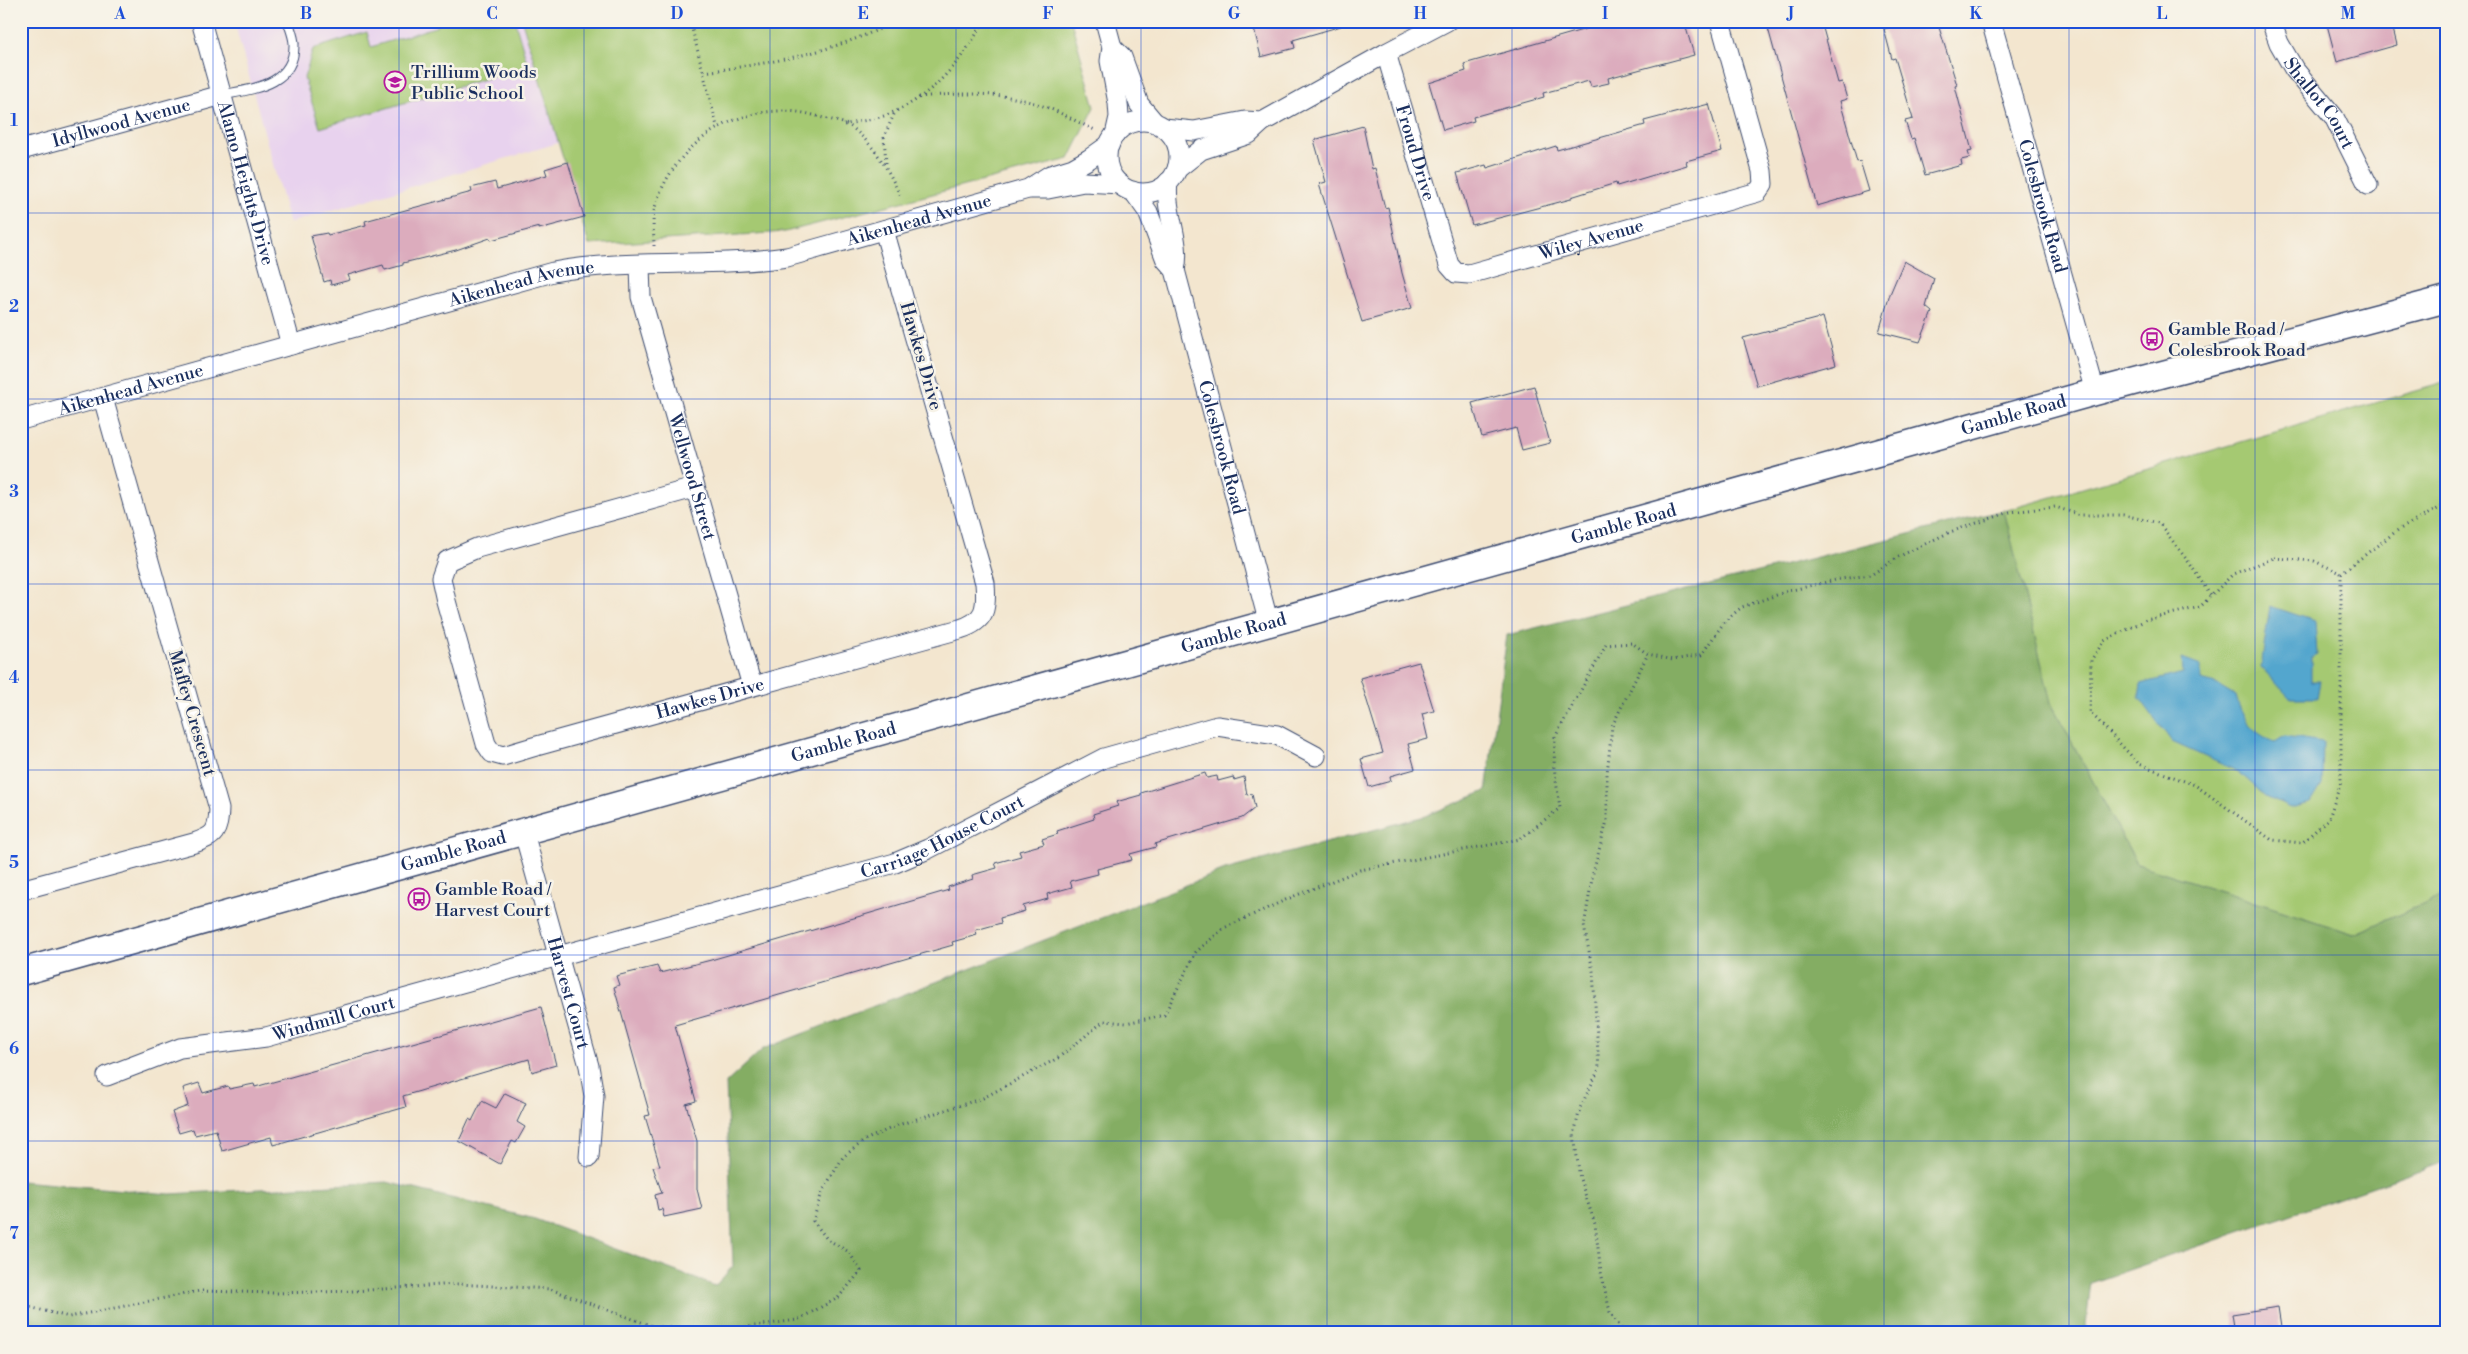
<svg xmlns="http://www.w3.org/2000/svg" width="2468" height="1354" viewBox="0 0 2468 1354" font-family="'Libre Bodoni',serif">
<rect width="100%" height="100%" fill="#f7f3e8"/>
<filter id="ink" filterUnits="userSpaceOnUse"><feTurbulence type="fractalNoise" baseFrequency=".02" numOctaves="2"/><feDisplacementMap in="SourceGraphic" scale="10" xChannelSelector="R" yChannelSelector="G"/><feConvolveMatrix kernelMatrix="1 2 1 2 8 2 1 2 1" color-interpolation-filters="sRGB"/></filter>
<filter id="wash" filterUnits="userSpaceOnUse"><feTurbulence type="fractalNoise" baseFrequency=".0096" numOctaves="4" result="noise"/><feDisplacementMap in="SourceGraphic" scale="20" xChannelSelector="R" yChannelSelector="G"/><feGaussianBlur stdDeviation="1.12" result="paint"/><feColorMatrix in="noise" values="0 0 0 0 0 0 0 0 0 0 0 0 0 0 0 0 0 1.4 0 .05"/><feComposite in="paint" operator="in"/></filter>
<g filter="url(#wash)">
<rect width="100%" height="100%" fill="#f3e6cf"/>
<polygon fill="#e8d2ee" points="234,21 522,21 558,143 289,223"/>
<g fill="#a5c972" stroke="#607c68">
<polygon points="437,21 515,21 528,66 320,128 304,78 313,49 367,32 371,47 438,26"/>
<polygon points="522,21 1071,21 1095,107 1069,159 785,232 589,245"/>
<polygon points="2447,382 2447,894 2354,934 2137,864 2051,703 2004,511"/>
</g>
<polygon fill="#84ad64" stroke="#506e61" points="2004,510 2051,703 2137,864 2354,934 2447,894 2447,1161 2091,1283 2085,1333 21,1333 21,1181 170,1194 387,1182 535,1219 715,1286 733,1266 726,1083 763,1049 1225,870 1425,816 1486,791 1507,635"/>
<g fill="#52a6ce" stroke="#366a96">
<polygon points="2270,606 2315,621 2317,655 2311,658 2311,681 2320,681 2317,698 2290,698 2261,667"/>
<path d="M 2182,659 L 2201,666 L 2201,680 L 2216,684 L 2236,696 C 2242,719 2253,733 2275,742 L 2285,736 L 2323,742 L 2322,785 L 2311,803 L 2290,808 L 2266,797 L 2239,772 L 2172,742 L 2139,697 L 2141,684 L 2183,673 Z"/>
</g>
<g id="blocks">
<g fill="#dcacbd">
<polygon points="1252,21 1340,21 1341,26 1293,40 1295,48 1261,57"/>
<polygon points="1614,21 1684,21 1694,55 1608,78 1609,83 1591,87 1589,81 1543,93 1544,97 1473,117 1474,121 1443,130 1429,83 1466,71 1464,64"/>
<polygon points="1766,21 1821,21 1838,83 1842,82 1847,99 1840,101 1857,162 1860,161 1869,191 1817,206"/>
<polygon points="1912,21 1937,21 1957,85 1955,86 1972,151 1968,152 1970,158 1961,160 1962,165 1925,175 1914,138 1911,139 1905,121 1913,119 1895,58 1892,59 1884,29"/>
<polygon points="2326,21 2391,21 2397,45 2337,62"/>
<polygon points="1709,104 1722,151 1686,161 1687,165 1617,186 1616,183 1571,197 1571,199 1472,225 1457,173 1486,165 1487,168 1556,146 1557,150 1645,125 1644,121"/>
<polygon points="1363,126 1372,169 1375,168 1385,208 1388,207 1402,273 1412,308 1362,322 1319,184 1326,182 1314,140"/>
<polygon points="568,162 584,217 539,229 539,227 491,240 490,238 456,250 403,263 403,265 385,270 383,265 348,275 350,280 331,285 330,280 324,282 311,236 327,233 328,235 366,225 365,221 472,192 471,188 495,182 497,189 547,175 545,169"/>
<polygon points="1904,261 1934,278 1926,307 1932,312 1920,342 1879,332 1890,294"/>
<polygon points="1823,317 1836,364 1757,386 1743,338"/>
<polygon points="1534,386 1550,443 1522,450 1516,428 1482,437 1472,403"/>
<polygon points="1419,662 1434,711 1422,714 1428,739 1408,744 1415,769 1390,776 1391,781 1369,787 1361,759 1383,753 1360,678"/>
<polygon points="1205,773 1207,778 1217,776 1218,781 1233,777 1234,780 1244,777 1247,795 1252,794 1255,808 1242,818 1155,844 1156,847 1130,854 1132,860 1097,869 1098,874 1070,881 1072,887 1047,894 1048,899 1023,906 1025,911 1000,918 1001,923 976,930 977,935 952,942 953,945 675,1025 696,1101 686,1104 697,1141 697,1189 702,1209 664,1217 662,1209 658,1210 655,1195 662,1193 653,1167 660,1166 645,1116 650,1115 614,987 619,985 616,976 657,966 660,973 711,960 949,890 948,887 973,879 972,875 997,868 995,863 1021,856 1019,851 1044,844 1042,839 1058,834 1057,831 1094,819 1093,814 1118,806 1116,802 1141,795 1141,793"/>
<polygon points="541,1007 556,1065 532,1072 529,1059 403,1096 406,1107 273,1145 271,1137 222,1151 216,1130 195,1135 193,1129 179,1133 172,1112 188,1106 183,1088 199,1083 203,1093 228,1086 229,1089 254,1084 255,1087"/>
<polygon points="505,1093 526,1103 517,1122 525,1127 516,1143 512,1141 500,1164 459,1141 469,1119 472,1121 482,1101 496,1108"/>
<polygon points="2278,1307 2282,1333 2235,1333 2232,1314"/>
</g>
</g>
</g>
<g filter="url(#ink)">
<use href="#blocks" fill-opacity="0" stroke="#3b4a6f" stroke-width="1"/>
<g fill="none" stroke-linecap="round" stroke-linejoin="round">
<g stroke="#3b4a6f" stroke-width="11">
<path id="service" d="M 222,95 C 253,89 295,85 294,44 C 294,37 290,28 288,21"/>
</g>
<g stroke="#3b4a6f" stroke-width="21">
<g id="minor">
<path id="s1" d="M 201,21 L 291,345"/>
<polyline points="1105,21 1112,47 1110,61 1118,103 1119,117 1115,135"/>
<path id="s2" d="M 1991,21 L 2095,392"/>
<path id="s3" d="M 2271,21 L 2279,43 L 2294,69 L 2334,117 L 2368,185"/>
<polyline points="1112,47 1122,57 1139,104 1155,123"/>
<path id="s4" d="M 1386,53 L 1449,265 L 1456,273 L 1469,274 L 1758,192 L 1763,184 L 1762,171 L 1720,21"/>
<circle cx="1143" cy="157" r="36"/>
<polyline points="1164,128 1194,131 1245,121 1262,122"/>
<path id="s5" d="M 21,150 L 222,95"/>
<polyline points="1177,169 1201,150 1249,134 1262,122 1386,53 1447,21"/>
<path d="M 1168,182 C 1164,212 1182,241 1175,270"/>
<polyline points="1031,189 1048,189 1084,182 1120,184"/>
<path id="s6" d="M 1133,191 L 1148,212 L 1166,260 L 1175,270 L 1269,624"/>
<path id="s7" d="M 640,265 L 641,297 L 752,686"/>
<path id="s8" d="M 21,420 L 553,272 C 630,258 709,268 787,257 L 1028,189 L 1050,175 L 1073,168 L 1089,159 L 1110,144"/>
<path id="s9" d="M 694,488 L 477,548 L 447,561 L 441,578 L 446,601 L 486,744 L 492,753 L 503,756 L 533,747 L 960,629 C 986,621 987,608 985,583 L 884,230"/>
<path id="s10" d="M 524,833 L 589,1066 L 594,1096 L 589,1157"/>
<path d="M 21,890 L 194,843 C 215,836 218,832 219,809 L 103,398"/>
<path id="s11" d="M 107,1076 L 180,1048 L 266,1037 L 895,863 L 928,849 L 1104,758 L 1217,726 L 1277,735 L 1316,756"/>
</g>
</g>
<g stroke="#3b4a6f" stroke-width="29">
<g id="secondary">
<path id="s12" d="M 21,972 L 2095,392 L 2447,299"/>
</g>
</g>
<g stroke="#3b4a6f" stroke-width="3" stroke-dasharray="1 4" stroke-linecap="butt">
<polyline points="690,21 717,126"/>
<path d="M 704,72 C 772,63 833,53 896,21"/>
<path d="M 919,97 C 959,93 998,91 1037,104 C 1057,110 1077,122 1097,131"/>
<path d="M 844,125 C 858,121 875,120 889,114 C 932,97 962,61 984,21"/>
<polyline points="886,163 884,137 895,112"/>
<path d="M 654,246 C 654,235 652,222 654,211 C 672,140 748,94 820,117 C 830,120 847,122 855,130 C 878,150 889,171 901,198"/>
<polygon points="2274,558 2314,561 2341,573 2341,782 2329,818 2302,843 2272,840 2195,785 2139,764 2090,712 2091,660 2104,641 2146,620 2200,607 2233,574"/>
<polyline points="2341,573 2398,530 2447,504"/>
<polyline points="21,1305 69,1317 200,1291 275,1293 353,1291 456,1284 550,1289 655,1327 720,1331 797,1320 838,1298 861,1271 849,1252 827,1239 813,1221 822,1192 843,1157 865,1140 898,1125 983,1098 1058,1058 1104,1021 1126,1023 1164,1015 1196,952 1224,928 1292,897 1360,870 1520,839 1560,808 1554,767 1555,737 1606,645 1632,643 1648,654 1673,660 1701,655 1725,621 1742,607 1788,591 1840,579 1871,575 1898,557 1950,532 2010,512 2055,507 2081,515 2123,515 2159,523 2190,564 2211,596"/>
<polyline points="1624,1333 1610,1312 1601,1272 1595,1224 1580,1179 1574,1135 1580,1108 1599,1069 1593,971 1584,926 1593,873 1607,821 1607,774 1612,726 1648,654"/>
</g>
<use href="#service" stroke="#fff" stroke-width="9"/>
<use href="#minor" stroke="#fff" stroke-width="19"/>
<use href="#secondary" stroke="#fff" stroke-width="26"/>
</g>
</g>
<path fill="none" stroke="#1d4ed8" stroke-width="1" stroke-opacity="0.55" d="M 213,21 L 213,1333M 399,21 L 399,1333M 584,21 L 584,1333M 770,21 L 770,1333M 956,21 L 956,1333M 1141,21 L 1141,1333M 1327,21 L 1327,1333M 1512,21 L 1512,1333M 1698,21 L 1698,1333M 1884,21 L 1884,1333M 2069,21 L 2069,1333M 2255,21 L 2255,1333M 21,213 L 2447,213M 21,399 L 2447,399M 21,584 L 2447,584M 21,770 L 2447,770M 21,955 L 2447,955M 21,1141 L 2447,1141"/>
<defs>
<g id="school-ring" transform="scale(1.125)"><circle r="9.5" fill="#f7f3e8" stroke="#b5179e" stroke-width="1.5"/><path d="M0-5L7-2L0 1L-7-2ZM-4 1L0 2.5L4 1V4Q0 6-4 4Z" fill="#b5179e"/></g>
<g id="bus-ring" transform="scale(1.125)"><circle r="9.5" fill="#f7f3e8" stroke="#b5179e" stroke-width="1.5"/><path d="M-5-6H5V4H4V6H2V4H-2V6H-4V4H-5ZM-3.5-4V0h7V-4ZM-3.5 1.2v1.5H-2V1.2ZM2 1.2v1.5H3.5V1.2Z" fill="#b5179e"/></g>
</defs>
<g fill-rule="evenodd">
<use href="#school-ring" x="395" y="82"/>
<use href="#bus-ring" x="2152" y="339"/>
<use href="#bus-ring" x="419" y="899"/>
</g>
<g text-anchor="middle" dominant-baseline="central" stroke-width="5" stroke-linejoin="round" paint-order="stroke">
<g font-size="18" fill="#1b2f5e" stroke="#f7f3e8" text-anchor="start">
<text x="411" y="72">Trillium Woods<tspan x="411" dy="21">Public School</tspan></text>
<text x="2168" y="329">Gamble Road /<tspan x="2168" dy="21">Colesbrook Road</tspan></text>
<text x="435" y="889">Gamble Road /<tspan x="435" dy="21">Harvest Court</tspan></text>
</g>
<g font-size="18" fill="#1b2f5e" stroke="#f7f3e8">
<text stroke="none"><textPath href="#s3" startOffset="96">Shallot Court</textPath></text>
<text stroke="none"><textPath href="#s5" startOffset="104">Idyllwood Avenue</textPath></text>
<text stroke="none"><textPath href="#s4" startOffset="104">Froud Drive</textPath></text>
<text stroke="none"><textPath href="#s1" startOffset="168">Alamo Heights Drive</textPath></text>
<text stroke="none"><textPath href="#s2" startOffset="192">Colesbrook Road</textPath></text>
<text stroke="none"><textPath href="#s8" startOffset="924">Aikenhead Avenue</textPath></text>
<text stroke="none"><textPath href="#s4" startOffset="372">Wiley Avenue</textPath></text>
<text stroke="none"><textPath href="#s8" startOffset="519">Aikenhead Avenue</textPath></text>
<text transform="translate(921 356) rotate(74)">Hawkes Drive</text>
<text stroke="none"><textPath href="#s8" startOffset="114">Aikenhead Avenue</textPath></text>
<text stroke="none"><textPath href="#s12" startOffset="2069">Gamble Road</textPath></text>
<text stroke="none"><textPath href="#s6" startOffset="274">Colesbrook Road</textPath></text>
<text stroke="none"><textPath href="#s7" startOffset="219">Wellwood Street</textPath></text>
<text stroke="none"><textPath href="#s12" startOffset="1664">Gamble Road</textPath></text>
<text stroke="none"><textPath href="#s12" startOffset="1259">Gamble Road</textPath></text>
<text stroke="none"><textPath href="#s9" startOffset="685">Hawkes Drive</textPath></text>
<text transform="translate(192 713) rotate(74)">Maffey Crescent</text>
<text stroke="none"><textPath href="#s12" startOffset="854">Gamble Road</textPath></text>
<text stroke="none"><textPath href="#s11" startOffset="871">Carriage House Court</textPath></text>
<text stroke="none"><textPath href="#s12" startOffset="449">Gamble Road</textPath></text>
<text stroke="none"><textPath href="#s10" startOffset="166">Harvest Court</textPath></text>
<text stroke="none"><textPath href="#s11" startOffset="235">Windmill Court</textPath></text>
</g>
</g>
<rect width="2468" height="1354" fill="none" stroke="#f7f3e8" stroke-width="55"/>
<rect x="28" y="28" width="2412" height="1298" fill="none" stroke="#1d4ed8" stroke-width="2"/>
<g font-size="16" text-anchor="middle" font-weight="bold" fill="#1d4ed8">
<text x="120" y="19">A</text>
<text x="306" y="19">B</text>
<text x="492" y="19">C</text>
<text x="677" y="19">D</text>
<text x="863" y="19">E</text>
<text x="1048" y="19">F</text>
<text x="1234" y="19">G</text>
<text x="1420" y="19">H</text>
<text x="1605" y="19">I</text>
<text x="1791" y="19">J</text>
<text x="1976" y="19">K</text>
<text x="2162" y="19">L</text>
<text x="2348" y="19">M</text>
<text x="14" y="126">1</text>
<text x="14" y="312">2</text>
<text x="14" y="497">3</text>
<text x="14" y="683">4</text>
<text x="14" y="868">5</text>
<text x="14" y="1054">6</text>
<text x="14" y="1239">7</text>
</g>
</svg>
